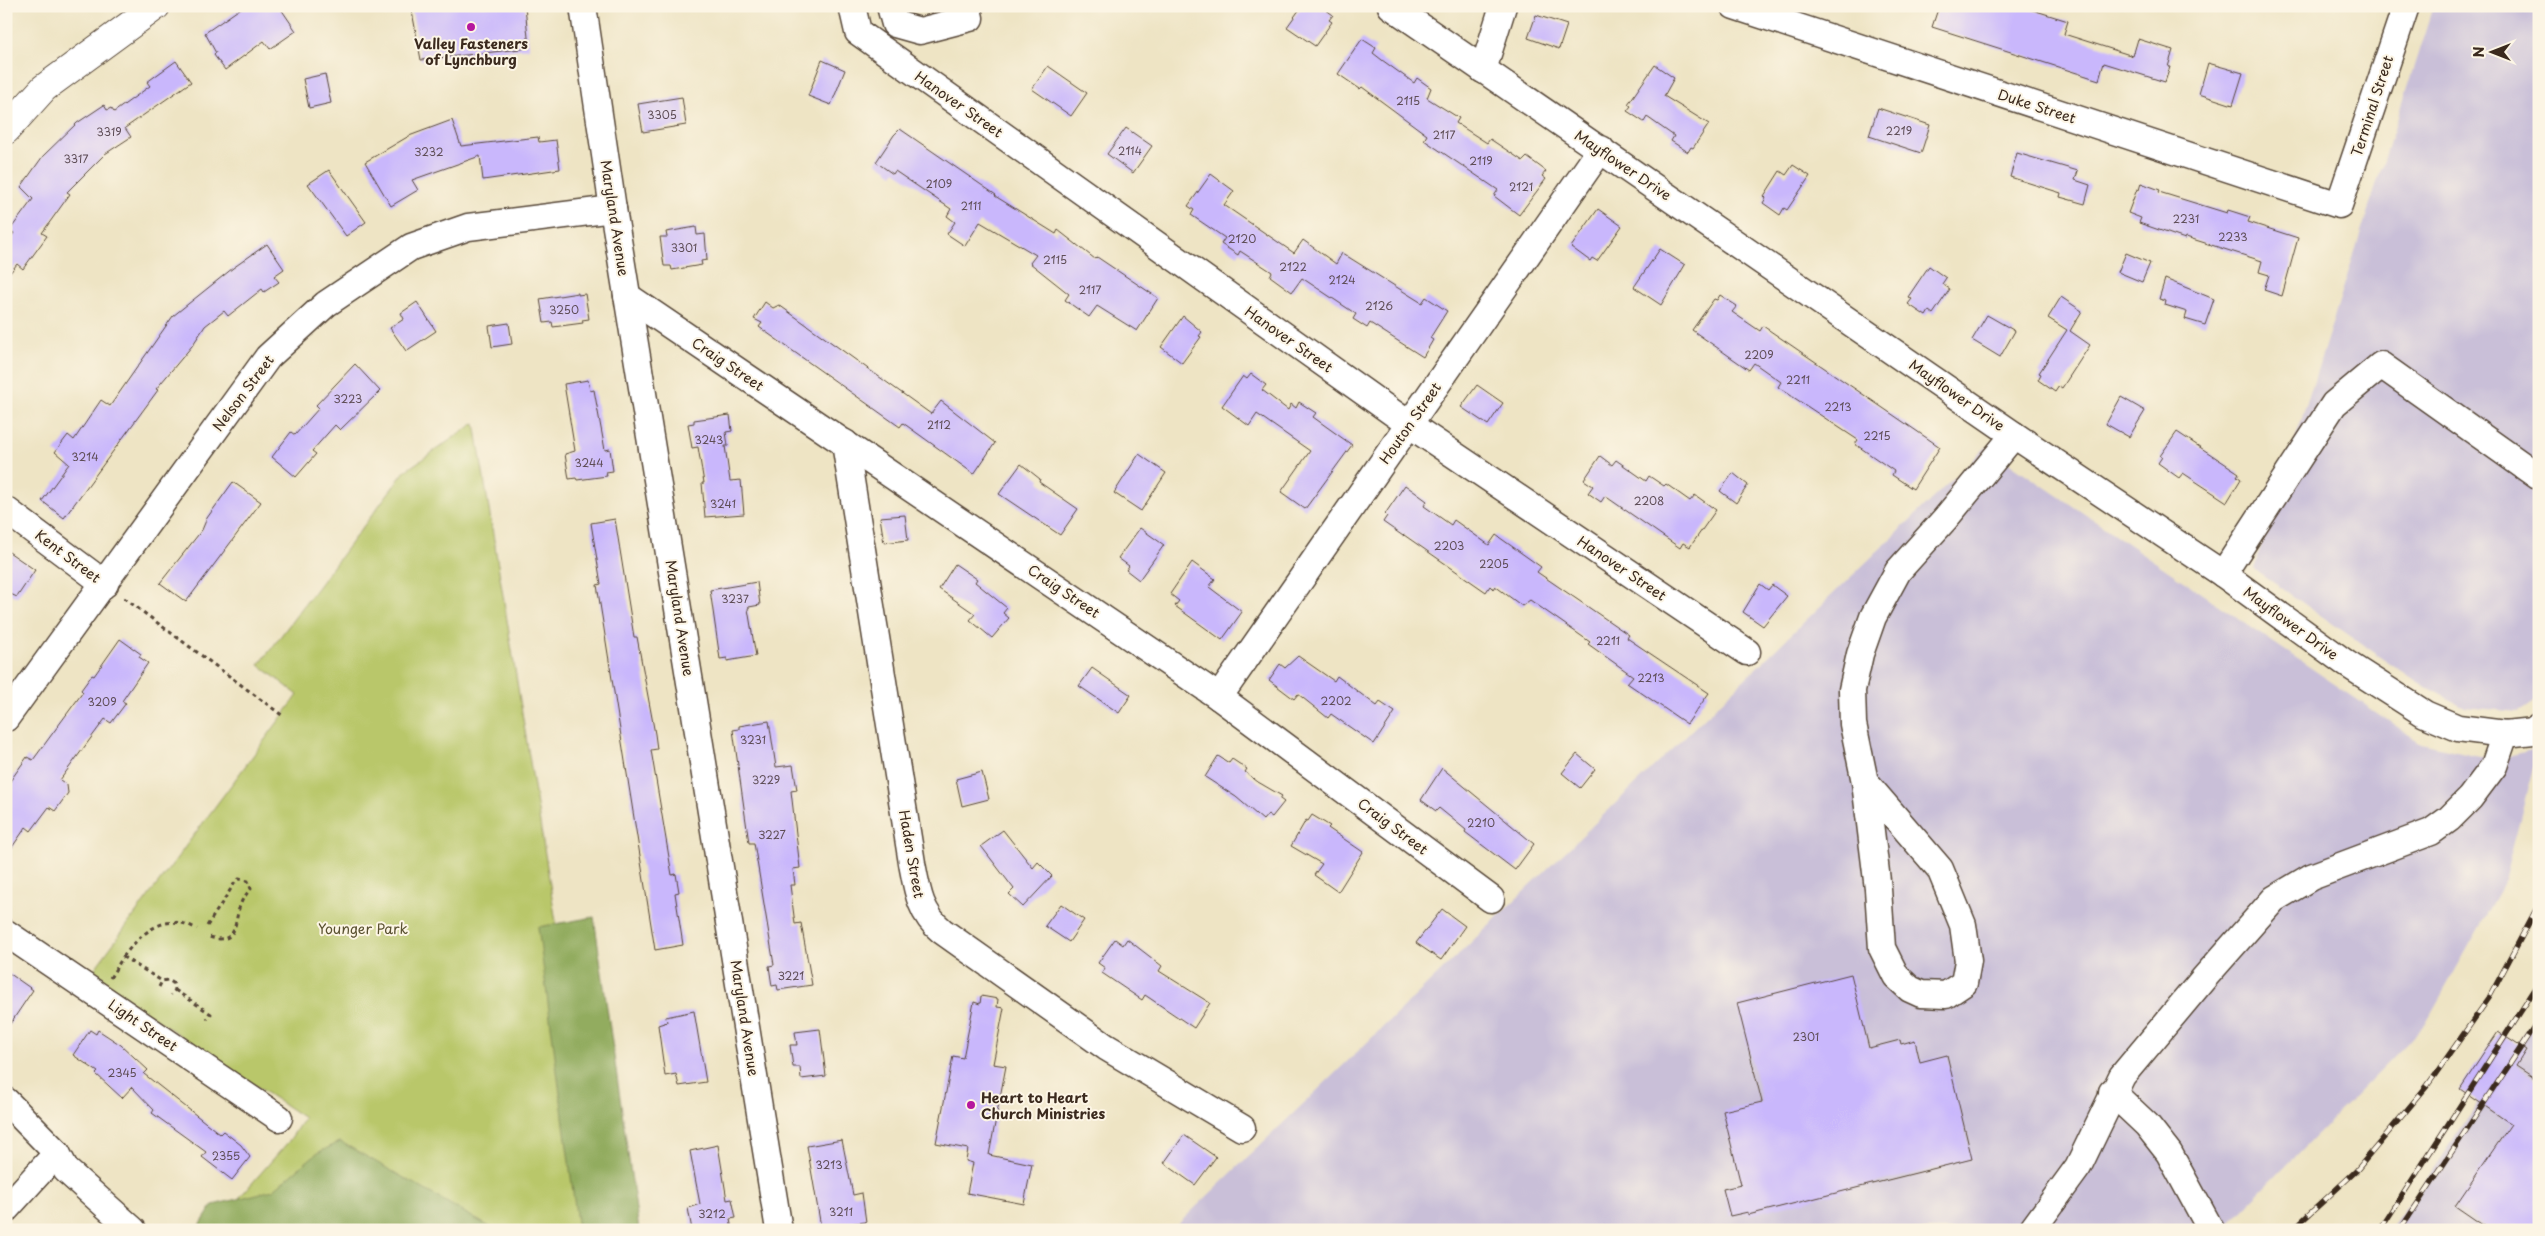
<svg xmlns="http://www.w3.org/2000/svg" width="2545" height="1236" viewBox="0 0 2545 1236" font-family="'Playpen Sans',sans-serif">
<rect width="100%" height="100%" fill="#fcf5e5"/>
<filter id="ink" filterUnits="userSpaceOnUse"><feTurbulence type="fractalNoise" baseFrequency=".02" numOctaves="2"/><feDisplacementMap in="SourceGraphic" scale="10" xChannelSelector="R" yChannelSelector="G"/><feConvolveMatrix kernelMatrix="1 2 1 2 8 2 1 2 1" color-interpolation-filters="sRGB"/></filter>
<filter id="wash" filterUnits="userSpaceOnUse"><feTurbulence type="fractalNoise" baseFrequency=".0096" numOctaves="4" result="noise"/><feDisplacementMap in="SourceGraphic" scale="20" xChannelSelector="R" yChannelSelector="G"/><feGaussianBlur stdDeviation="1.12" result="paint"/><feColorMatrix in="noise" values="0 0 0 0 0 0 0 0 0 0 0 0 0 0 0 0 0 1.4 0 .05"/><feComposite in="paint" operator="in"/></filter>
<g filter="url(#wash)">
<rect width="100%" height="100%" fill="#eee4c4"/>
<g fill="#c9bfd8">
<polygon points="2433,6 2539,6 2539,699 2520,712 2465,707 2418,683 2254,569"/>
<polygon points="1986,447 2421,743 2496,760 2538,748 2503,885 2424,1026 2223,1230 1172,1230"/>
<polygon points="2539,1013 2539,1230 2389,1230 2418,1191"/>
</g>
<polygon fill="#b9c76a" stroke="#7a7844" points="475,423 606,1230 211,1230 289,1141 304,1118 90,975 298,695 259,665 405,471"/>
<g fill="#92ac5e" stroke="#666b3e">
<polygon points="594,917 639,1230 578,1230 538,927"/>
<polygon points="340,1142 341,1142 495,1230 197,1230 213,1205 273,1190 317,1153"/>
</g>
<g id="blocks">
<g fill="#c9b7fc">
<polygon points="244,6 279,6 296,31 270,49 264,41 225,70 214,55 216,53 205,33"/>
<polygon points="411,6 525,6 529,48 421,60"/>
<polygon points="1302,6 1321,6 1333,15 1329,20 1332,22 1315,46 1287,27"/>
<polygon points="1939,6 2020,6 2068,21 2064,34 2133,56 2138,39 2173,50 2168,67 2170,67 2165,82 2104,63 2099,80 1932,27"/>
<polygon points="1536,15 1567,25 1559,49 1528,38"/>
<polygon points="1362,39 1376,48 1373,53 1382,60 1414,83 1417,78 1431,88 1427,98 1459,118 1456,123 1487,143 1490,139 1523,161 1527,157 1546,171 1542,176 1546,179 1519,215 1494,196 1498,190 1424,140 1427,135 1362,87 1360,89 1338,74"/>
<polygon points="822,60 845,70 831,105 808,96"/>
<polygon points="176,61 191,82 125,128 131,137 105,154 67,192 70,194 42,233 47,236 23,269 17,264 6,278 6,243 14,233 10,230 33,199 21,187 43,156 77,123 104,105 107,110 111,108 114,112 150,86 147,82"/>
<polygon points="2208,63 2243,73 2233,105 2199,94"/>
<polygon points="1655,65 1674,78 1664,96 1709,124 1693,148 1691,147 1688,152 1671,141 1674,136 1647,117 1644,122 1627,111 1631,106 1628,104"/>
<polygon points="1048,66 1087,93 1071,116 1032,89"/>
<polygon points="325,74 331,103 309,108 303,79"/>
<polygon points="682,97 686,125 643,132 638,104"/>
<polygon points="1878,108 1930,125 1921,153 1869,136"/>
<polygon points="452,120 461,146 538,137 539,142 556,140 560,169 483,180 480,156 412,180 418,190 391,206 365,162 409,136"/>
<polygon points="1126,128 1152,146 1133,173 1107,154"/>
<polygon points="900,129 996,195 995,196 1056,234 1058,230 1095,259 1097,257 1158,298 1137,331 1097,306 1089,317 1065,300 1069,294 1030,263 1036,255 980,222 965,246 947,234 955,222 947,216 951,209 895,171 893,174 876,162 894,135"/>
<polygon points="2017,153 2078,171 2075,180 2090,185 2085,204 2060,197 2061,193 2010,177"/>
<polygon points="1793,165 1810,176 1787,210 1784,208 1780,215 1763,203 1766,198 1764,196 1780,171 1786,175"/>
<polygon points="329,170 366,222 346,236 308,184"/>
<polygon points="1211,174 1234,191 1224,205 1294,253 1303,240 1336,264 1342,253 1422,303 1426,297 1447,311 1430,338 1433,340 1423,357 1370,323 1367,328 1353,319 1356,314 1302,278 1292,292 1270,276 1272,272 1240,251 1238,255 1221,244 1225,238 1191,215 1194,210 1188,206"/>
<polygon points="2141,183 2160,190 2159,192 2227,213 2228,210 2250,217 2248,222 2298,238 2282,296 2264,290 2269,275 2259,272 2262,261 2186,237 2185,239 2139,223 2141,218 2128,213 2137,189 2139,190"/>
<polygon points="1598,209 1622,226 1597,261 1592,258 1590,261 1571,247"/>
<polygon points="696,227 697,235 705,234 707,260 701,261 702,265 672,270 671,266 664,266 660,237 667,237 666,232"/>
<polygon points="267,244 284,269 274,276 279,282 264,292 262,289 228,316 224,311 205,326 192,346 156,389 158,390 64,518 42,501 69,464 55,452 68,435 74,440 101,400 110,406 173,316 233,268"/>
<polygon points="1660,249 1685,265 1661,305 1634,287"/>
<polygon points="2126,253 2150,263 2142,282 2118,272"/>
<polygon points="1929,266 1946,278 1942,284 1950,289 1933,314 1929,311 1926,316 1908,304 1912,299 1908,297"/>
<polygon points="2165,279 2214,299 2205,325 2185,319 2187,312 2165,305 2166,301 2159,299"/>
<polygon points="578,293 578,295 585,294 589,319 582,320 583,323 553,327 552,322 544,323 540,299"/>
<polygon points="1720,295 1737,306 1732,312 1760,331 1763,326 1940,447 1913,489 1892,475 1894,471 1855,444 1858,440 1778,387 1781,382 1754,363 1749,370 1692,330 1714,299 1717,300"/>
<polygon points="2061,297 2082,311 2070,331 2090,345 2062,388 2059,386 2055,392 2038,380 2041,374 2039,373 2067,330 2048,318"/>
<polygon points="417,302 436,331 406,351 390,328 404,319 401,313"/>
<polygon points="765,302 773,308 779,305 931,414 941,401 995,443 974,474 903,423 900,427 759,327 762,323 754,319"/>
<polygon points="1987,315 2015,331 2000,357 1972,340"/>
<polygon points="1183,316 1202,332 1199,336 1201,337 1182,363 1161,347"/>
<polygon points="509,323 512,344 492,347 489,326"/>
<polygon points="355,364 380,391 340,430 335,425 312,451 316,454 296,477 272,457 291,432 295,435 319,408 316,405"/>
<polygon points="1251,374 1266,385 1262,390 1288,410 1291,404 1296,408 1299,402 1316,413 1313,417 1352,445 1305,509 1281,492 1310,451 1257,414 1249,426 1222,406 1243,376 1247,379"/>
<polygon points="588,380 590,391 594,390 605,450 610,449 613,471 606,472 607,476 577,480 576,478 569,479 565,454 575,451 564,384"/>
<polygon points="1477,385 1503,403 1488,425 1461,407"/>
<polygon points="2121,397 2145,411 2129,437 2106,424"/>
<polygon points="730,415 732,431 726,432 728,446 725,446 730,481 741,480 744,514 705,517 702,483 704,483 698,447 692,448 688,424 694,423 694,420"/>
<polygon points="2177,432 2239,473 2237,476 2241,479 2227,502 2183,473 2179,478 2158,463 2162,457 2160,456"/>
<polygon points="1139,454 1166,473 1141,511 1114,493"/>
<polygon points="1600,456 1612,465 1616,460 1646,481 1649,476 1664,486 1666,484 1690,501 1695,495 1716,510 1690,547 1683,543 1680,548 1605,496 1601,502 1588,493 1593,486 1584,480"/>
<polygon points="1021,464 1040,479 1039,482 1078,509 1060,535 999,494"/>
<polygon points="1733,473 1748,485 1736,503 1720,491"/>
<polygon points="233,482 261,502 186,602 160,583 202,530 207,518"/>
<polygon points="1405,485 1427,501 1424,506 1451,525 1454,520 1489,545 1496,535 1541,567 1537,572 1629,635 1627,638 1709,693 1687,724 1627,683 1633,676 1588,644 1590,642 1530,600 1522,606 1495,586 1493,589 1490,586 1486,592 1404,535 1403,536 1383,522 1387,516 1385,514"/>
<polygon points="905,515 908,540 884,543 880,517"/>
<polygon points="615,519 634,637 637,637 655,734 657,749 651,750 672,875 676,874 679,892 675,893 683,945 655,950 597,585 601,584 591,523"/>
<polygon points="1140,528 1164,545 1139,580 1126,570 1129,566 1118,558"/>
<polygon points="6,550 35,570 17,597 6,592"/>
<polygon points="1192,562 1215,579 1209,587 1242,612 1222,640 1175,606 1179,601 1170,594"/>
<polygon points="955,564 977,579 975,582 1007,608 1003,613 1009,618 992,638 970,620 975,614 939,589"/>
<polygon points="757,582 760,605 749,607 748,609 756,656 727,661 727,658 720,659 710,590"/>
<polygon points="1760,584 1768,590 1772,585 1787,596 1763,626 1743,612"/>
<polygon points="120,639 141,654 139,657 148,663 122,701 126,703 111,723 105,719 60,780 67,785 68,793 55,811 49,807 31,831 26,827 6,856 6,787 27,757 33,760 83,692 81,690 92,675 94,676"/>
<polygon points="1298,656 1334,681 1337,676 1377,706 1380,702 1395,712 1374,744 1331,714 1328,718 1298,694 1294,699 1269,680 1280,664 1285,668"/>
<polygon points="1092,668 1131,695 1119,713 1079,686"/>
<polygon points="769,721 776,767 793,765 797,790 791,791 800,868 793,869 795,885 790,885 795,924 801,923 812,985 778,990 777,985 772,986 769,966 774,965 754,843 749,843 733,730 739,729 739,726"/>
<polygon points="1577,754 1595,769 1580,788 1562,773"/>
<polygon points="1218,756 1229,763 1232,759 1247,769 1245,772 1258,782 1282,796 1280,799 1284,802 1272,817 1268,814 1263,820 1236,797 1205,777"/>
<polygon points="1442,768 1534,844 1515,870 1465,832 1466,830 1439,808 1436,811 1421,800"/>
<polygon points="982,772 989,799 962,806 956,779"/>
<polygon points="1312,815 1330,826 1328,828 1363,852 1338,892 1314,875 1322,864 1291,846 1306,820 1308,821"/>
<polygon points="1003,830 1033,868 1038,862 1052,876 1023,907 1009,894 1014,889 981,846"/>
<polygon points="1061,904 1084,920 1069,942 1045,926"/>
<polygon points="1442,909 1465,926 1441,960 1416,943"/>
<polygon points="1115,939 1123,945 1127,939 1162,966 1159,971 1210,1003 1194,1028 1145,995 1142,1000 1102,973 1105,968 1098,963"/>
<polygon points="6,971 33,990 6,1030"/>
<polygon points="1851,974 1869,1048 1900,1040 1901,1044 1915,1040 1920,1062 1947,1055 1972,1159 1748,1215 1748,1212 1730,1216 1723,1189 1741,1185 1723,1111 1762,1102 1737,1003"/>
<polygon points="981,996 998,999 997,1007 1004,1008 993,1064 1006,1066 989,1155 1032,1164 1024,1204 967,1193 973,1163 966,1161 968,1149 936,1143 953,1056 963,1058 974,1002 980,1004"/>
<polygon points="694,1011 706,1082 679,1086 676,1074 665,1076 658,1025 667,1022 666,1017"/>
<polygon points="820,1029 826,1076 801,1079 800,1067 793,1067 790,1045 797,1045 795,1032"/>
<polygon points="90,1030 96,1034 98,1030 121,1045 148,1070 144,1074 220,1134 223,1131 241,1145 250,1157 232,1180 202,1157 206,1152 152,1113 154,1110 132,1087 122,1098 96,1074 98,1072 73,1055"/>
<polygon points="2498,1032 2526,1050 2516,1066 2539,1081 2539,1221 2533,1230 2490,1230 2455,1206 2511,1124 2460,1089"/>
<polygon points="1184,1135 1216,1157 1195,1185 1164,1163"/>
<polygon points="842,1140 853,1195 862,1193 866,1222 821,1227 807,1146"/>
<polygon points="718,1145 727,1200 732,1199 736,1218 730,1219 732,1230 692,1230 688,1208 700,1204 690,1151"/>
</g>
</g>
</g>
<g filter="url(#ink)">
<use href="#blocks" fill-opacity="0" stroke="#564637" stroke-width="1"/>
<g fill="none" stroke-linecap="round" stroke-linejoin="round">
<g stroke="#564637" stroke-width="29">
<g id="minor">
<polyline points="583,6 613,209 779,1230"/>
<polyline points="852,6 858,32 1410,425 1747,652"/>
<polyline points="890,6 895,24 920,31 970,18 967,6"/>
<polyline points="1391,6 2014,435 2223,574 2347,664 2425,714 2458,728 2505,734 2533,731 2539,726"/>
<polyline points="1734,6 2339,205 2406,6"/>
<polyline points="1483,70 1503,6"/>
<polyline points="627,296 1219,697 1491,899"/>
<path d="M 845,443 L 912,863 C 917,890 920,913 942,931 L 1106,1047 L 1242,1128"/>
<polyline points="6,510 105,584"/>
<polyline points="2223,574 2334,404 2381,365 2539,477"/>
<polyline points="1219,697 1601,149"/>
<polyline points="6,718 268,357 326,304 411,247 468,227 613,209"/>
<polyline points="1865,782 1940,869 1963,925 1968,961 1964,983 1946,995 1921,994 1910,989 1896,976 1882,948 1878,889 1865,782 1853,724 1852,690 1860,654 1873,617 1898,571 1945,519 2014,435"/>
<polyline points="6,933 279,1118"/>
<polyline points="2112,1092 2147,1125 2169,1153 2211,1230"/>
<polyline points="6,1101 57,1153 66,1170 133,1230"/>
<polyline points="6,1209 57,1153"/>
<polyline points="2032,1230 2078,1167 2122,1076 2205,977 2274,899 2311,877 2431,832 2449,819 2470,798 2494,766 2505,734"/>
</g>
</g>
<g stroke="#564637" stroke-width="30">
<polyline id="major" points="6,130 44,88 156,6"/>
</g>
<g stroke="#564637" stroke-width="3" stroke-dasharray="4 4" stroke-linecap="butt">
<polyline points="124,598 283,716"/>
<path d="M 207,926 L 236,881 L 239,879 L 248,881 L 251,889 C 247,893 243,898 241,903 C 233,921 240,946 209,937"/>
<path d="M 123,957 C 142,932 165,911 197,929"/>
<polyline points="110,978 123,957 162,981"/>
<polyline points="159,987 162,981 168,980 173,983 175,990 171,995"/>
<polyline points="175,990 211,1014 207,1019"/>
</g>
<use href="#minor" stroke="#fff" stroke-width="26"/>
<use href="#major" stroke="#fff" stroke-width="28"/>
<g stroke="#3b2a1e" stroke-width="5.5">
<g id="rail">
<polyline points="2292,1230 2356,1171 2427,1086 2489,998 2539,904"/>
<polyline points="2380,1230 2539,983"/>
<polyline points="2400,1230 2539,1020"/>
</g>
</g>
<use href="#rail" stroke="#fcf5e5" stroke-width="4" stroke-dasharray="11" stroke-linecap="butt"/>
</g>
</g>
<g fill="#b5179e" stroke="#fcf5e5" stroke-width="2">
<circle cx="471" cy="27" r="5"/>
<circle cx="971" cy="1105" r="5"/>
</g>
<g text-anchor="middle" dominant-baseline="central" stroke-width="4" stroke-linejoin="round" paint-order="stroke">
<g font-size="11" fill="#5e4d56">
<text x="1408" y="100">2115</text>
<text x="662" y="114">3305</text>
<text x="1899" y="130">2219</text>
<text x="109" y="131">3319</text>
<text x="1444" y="134">2117</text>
<text x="1130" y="150">2114</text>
<text x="429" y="151">3232</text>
<text x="76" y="158">3317</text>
<text x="1481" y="160">2119</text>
<text x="939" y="183">2109</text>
<text x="1521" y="186">2121</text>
<text x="971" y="205">2111</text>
<text x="2186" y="218">2231</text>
<text x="2233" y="236">2233</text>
<text x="1242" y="238">2120</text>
<text x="684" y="247">3301</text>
<text x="1055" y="259">2115</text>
<text x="1293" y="266">2122</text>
<text x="1342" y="279">2124</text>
<text x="1090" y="289">2117</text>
<text x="1379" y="305">2126</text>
<text x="564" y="309">3250</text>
<text x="1759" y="354">2209</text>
<text x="1798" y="379">2211</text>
<text x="348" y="398">3223</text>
<text x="1838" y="406">2213</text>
<text x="939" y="424">2112</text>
<text x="1877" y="435">2215</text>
<text x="709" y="439">3243</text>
<text x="85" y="456">3214</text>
<text x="589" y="462">3244</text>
<text x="1649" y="500">2208</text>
<text x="723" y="503">3241</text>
<text x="1449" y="545">2203</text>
<text x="1494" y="563">2205</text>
<text x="735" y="598">3237</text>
<text x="1608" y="640">2211</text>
<text x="1651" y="677">2213</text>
<text x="1336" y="700">2202</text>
<text x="102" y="701">3209</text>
<text x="753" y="739">3231</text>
<text x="766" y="779">3229</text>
<text x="1481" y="822">2210</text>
<text x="772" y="834">3227</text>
<text x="791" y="975">3221</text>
<text x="1806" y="1036">2301</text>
<text x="122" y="1072">2345</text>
<text x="226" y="1155">2355</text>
<text x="829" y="1164">3213</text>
<text x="841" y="1211">3211</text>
<text x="712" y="1213">3212</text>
</g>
<g font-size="14" font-weight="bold" fill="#3b2a1e" stroke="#fcf5e5">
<text x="471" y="43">Valley Fasteners<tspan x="471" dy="16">of Lynchburg</tspan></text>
<text x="981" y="1097" text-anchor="start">Heart to Heart<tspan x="981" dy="16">Church Ministries</tspan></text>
</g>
<g font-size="14" fill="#3b2a1e" stroke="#fcf5e5">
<text transform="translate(959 104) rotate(35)">Hanover Street</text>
<text transform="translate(2037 106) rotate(18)">Duke Street</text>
<text transform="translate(2372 106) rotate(-72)">Terminal Street</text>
<text transform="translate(1623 165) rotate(34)">Mayflower Drive</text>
<text transform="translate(615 218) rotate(81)">Maryland Avenue</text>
<text transform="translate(1289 339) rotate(35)">Hanover Street</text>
<text transform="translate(728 364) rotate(34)">Craig Street</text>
<text transform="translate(243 393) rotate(-53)">Nelson Street</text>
<text transform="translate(1957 395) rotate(35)">Mayflower Drive</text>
<text transform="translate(1410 423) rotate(-55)">Houton Street</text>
<text transform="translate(68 556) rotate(37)">Kent Street</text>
<text transform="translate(1622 568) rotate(34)">Hanover Street</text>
<text transform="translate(1064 591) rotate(34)">Craig Street</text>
<text transform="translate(680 618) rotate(81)">Maryland Avenue</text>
<text transform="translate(2291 623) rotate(36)">Mayflower Drive</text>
<text transform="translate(1393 826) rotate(37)">Craig Street</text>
<text transform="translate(912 854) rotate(80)">Haden Street</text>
<text transform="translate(745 1018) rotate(81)">Maryland Avenue</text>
<text transform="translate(143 1025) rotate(34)">Light Street</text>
</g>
<g font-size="14" fill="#5a5131" stroke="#fcf5e5">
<text x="363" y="928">Younger Park</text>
</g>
</g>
<rect width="2545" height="1236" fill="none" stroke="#fcf5e5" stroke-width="25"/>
<g transform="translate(2492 52) rotate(270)" stroke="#fcf5e5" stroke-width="4" paint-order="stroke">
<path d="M0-4L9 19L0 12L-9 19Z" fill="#3b2a1e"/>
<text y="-8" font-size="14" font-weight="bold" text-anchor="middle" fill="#3b2a1e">N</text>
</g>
</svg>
